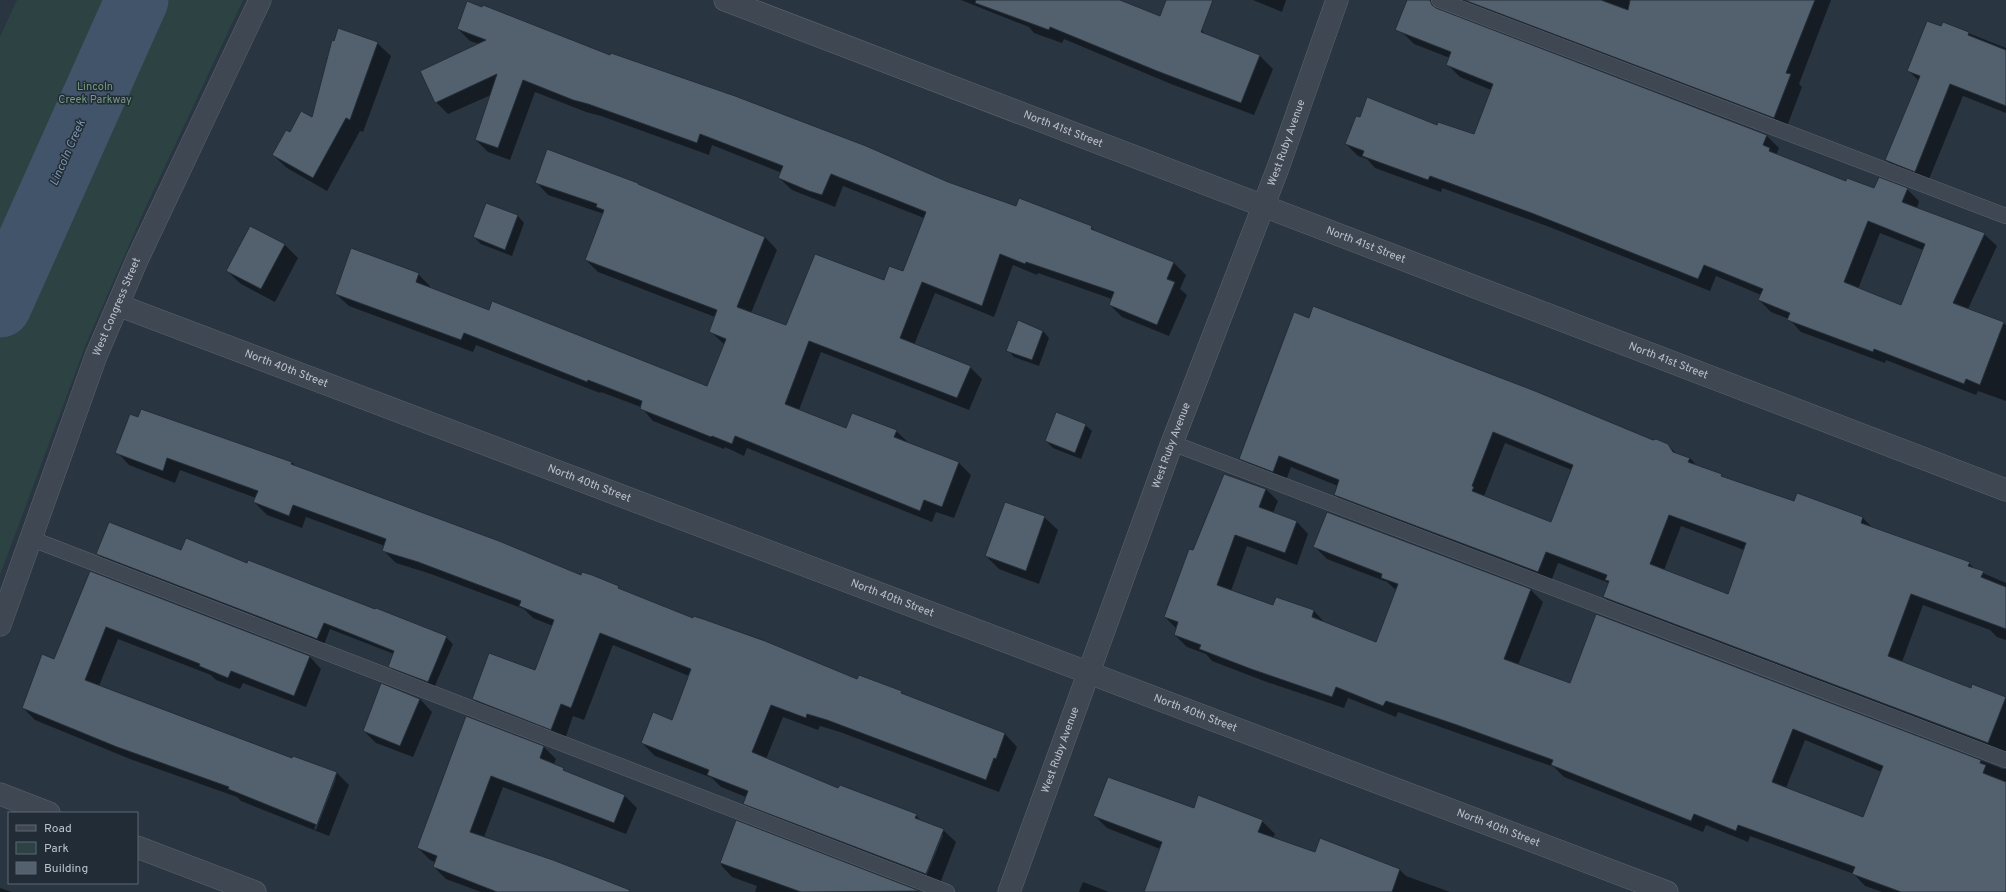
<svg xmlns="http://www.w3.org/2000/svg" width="2006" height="892" viewBox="0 0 2006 892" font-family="Overpass,sans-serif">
<rect width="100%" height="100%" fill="#2a3542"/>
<polygon fill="#2c4243" points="17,0 243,0 143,213 86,344 0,575 0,37"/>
<g fill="#0007" fill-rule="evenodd">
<polygon points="961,0 1117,0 1160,17 1201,30 1208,36 1260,56 1273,69 1254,115 1171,84 1064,39 1062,43 1034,33 1029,27"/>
<polygon points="1253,0 1286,0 1282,12"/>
<path d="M 1414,0 L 1831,0 L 1799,84 L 1802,87 L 1786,129 L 1442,9 L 1443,11 L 1767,136 L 1779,148 L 1776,155 L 1847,182 L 1875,189 L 1907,189 L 1919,201 L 1917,208 L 1984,234 L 1997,246 L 1968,309 L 2003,323 L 2006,325 L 2006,401 L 1978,391 L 1976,395 L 1886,360 L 1885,363 L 1801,332 L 1789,319 L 1771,312 L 1759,300 L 1761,295 L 1716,276 L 1710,291 L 1547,226 L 1442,188 L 1441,192 L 1375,168 L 1367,159 L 1358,156 L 1346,144 L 1437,127 L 1475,135 L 1491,90 L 1460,77 L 1448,65 L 1450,58 L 1414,44 L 1402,32 ZM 1880,233 L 1923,250 L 1902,306 L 1858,289 Z"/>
<polygon points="1943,23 2006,48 2006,113 1963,96 1927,184 1899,173 1886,160 1919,81 1908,70"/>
<polygon points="458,29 611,56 1016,208 1091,227 1097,233 1174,263 1186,275 1180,289 1187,295 1169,336 1122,317 1110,305 1112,299 1038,273 1037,275 1013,265 994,317 935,293 914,345 970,367 982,379 969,410 821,352 799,410 847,429 896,431 909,443 959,463 971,475 954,518 936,512 932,522 747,448 744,456 725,447 724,449 653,421 641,407 601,392 600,393 476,345 473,352 349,306 336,294 418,274 430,286 430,288 490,311 708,387 725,345 710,331 715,317 598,272 586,260 604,214 548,195 536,182 638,184 641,187 765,237 777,250 751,313 787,326 904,273 924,218 843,186 835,207 792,190 779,178 782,173 712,145 709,155 601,116 586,112 535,92 510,160 488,152 476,140 491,95 448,114 436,102 479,44 470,41"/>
<polygon points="377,43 391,56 363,132 360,131 327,191 287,168 273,155 312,118"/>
<polygon points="518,216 524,223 512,256 481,244 474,237"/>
<polygon points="250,227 285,245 298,258 275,302 241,284 227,271"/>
<path d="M 1294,314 L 1668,445 L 1677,454 L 1690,458 L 1698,467 L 1723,478 L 1795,503 L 1863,518 L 1873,528 L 1969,563 L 1976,570 L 2006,583 L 2006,640 L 1997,637 L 1990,630 L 1923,605 L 1902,662 L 1971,689 L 1973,685 L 2006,698 L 2006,757 L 1616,609 L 1604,597 L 1609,583 L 1558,563 L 1550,584 L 1347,506 L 1335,495 L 1338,486 L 1291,467 L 1285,483 L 1252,471 L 1240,459 ZM 1505,443 L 1572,470 L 1552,523 L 1484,496 ZM 1681,526 L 1744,550 L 1729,595 L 1664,570 Z"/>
<polygon points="1043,331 1049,338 1039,366 1014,357 1008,350"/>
<polygon points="1085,425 1092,431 1081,459 1053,448 1046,441"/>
<path d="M 117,452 L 292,462 L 296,467 L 581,576 L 618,587 L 621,590 L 693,619 L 858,680 L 901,692 L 905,695 L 1005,734 L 1017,747 L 999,792 L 840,732 L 820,726 L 818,730 L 783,717 L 766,759 L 839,789 L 916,815 L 922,822 L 943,830 L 956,842 L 939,886 L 757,816 L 744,803 L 746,797 L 721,787 L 712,778 L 655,756 L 642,743 L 673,721 L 689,676 L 613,645 L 584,720 L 573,716 L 564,742 L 486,712 L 473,699 L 536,671 L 553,626 L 533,618 L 524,609 L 431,574 L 396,563 L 384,551 L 385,546 L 306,517 L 302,528 L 267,515 L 254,502 L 256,498 L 180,470 L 175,483 L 129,465 ZM 941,835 L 943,835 L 925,879 L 924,879 Z"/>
<path d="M 1224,475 L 1266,489 L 1278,501 L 1273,513 L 1297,522 L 1308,534 L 1297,565 L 1247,546 L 1231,591 L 1273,606 L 1314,611 L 1325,623 L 1377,643 L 1397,591 L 1387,582 L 1327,559 L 1315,547 L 1328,513 L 1531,590 L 1543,602 L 1518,665 L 1570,684 L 1597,615 L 2003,769 L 2006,769 L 2006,892 L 1882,892 L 1865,886 L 1854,874 L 1750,836 L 1748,842 L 1706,825 L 1703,832 L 1564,777 L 1554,767 L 1398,712 L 1396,717 L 1348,698 L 1344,708 L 1264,681 L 1212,661 L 1206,654 L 1187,647 L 1175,635 L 1177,629 L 1165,617 ZM 1805,740 L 1882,772 L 1863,818 L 1786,788 Z"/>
<polygon points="1044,517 1058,530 1039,584 999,569 986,556"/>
<polygon points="97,554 247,564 446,637 453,644 434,688 396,673 389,666 394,654 330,629 324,645 104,561"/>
<path d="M 90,572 L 310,657 L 321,669 L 306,707 L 243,683 L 240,689 L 216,680 L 211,675 L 118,639 L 99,686 L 293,759 L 337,773 L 349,785 L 329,836 L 241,801 L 237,797 L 130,759 L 35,720 L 23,708 L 55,660 ZM 334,778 L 336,778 L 316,830 L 314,829 Z"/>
<polygon points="382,685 420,699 432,712 413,757 376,743 364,731"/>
<polygon points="467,717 544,747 556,759 554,764 563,769 568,774 625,796 637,808 626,834 503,787 484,837 622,892 481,892 446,879 434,867 435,862 430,860 418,848"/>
<polygon points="1194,809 1262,821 1275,834 1273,838 1315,853 1320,839 1400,870 1406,876 1450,892 1195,892 1160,849 1107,828 1094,815"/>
<polygon points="737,822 919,892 755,892 757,886 732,877 721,865"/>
<polygon points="1083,882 1109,892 1079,892"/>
<polygon points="0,888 12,892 0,892"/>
</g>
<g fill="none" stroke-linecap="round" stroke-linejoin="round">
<polyline stroke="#415469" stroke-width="63" points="0,306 137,0"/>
</g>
<g fill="#53606d" stroke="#242e39" fill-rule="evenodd">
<polygon points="976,0 1120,0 1160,16 1166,0 1213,0 1201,32 1260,55 1241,103 1157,71 1050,27 1049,30 975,3"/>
<path d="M 1407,0 L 1430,0 L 1432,5 L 1436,8 L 1767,135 L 1763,145 L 1770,148 L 1769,151 L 1846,181 L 1847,178 L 1874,188 L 1879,177 L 1908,188 L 1902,202 L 1985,233 L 1953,303 L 2004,322 L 1980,385 L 1966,379 L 1964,384 L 1874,349 L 1873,352 L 1787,320 L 1790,313 L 1758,300 L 1763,289 L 1704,265 L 1698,279 L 1534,214 L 1430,176 L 1428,180 L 1362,156 L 1364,151 L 1345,144 L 1356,116 L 1360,117 L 1367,97 L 1437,125 L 1438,122 L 1474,134 L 1493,84 L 1446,65 L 1451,52 L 1395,30 ZM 1868,221 L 1925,244 L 1901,305 L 1844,282 Z"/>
<polygon points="1464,0 1601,0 1628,10 1630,0 1815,0 1786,73 1791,74 1774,118"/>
<polygon points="467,1 482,7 483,5 610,55 611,53 735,96 866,146 948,182 1016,206 1019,198 1092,226 1091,229 1174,262 1167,279 1175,282 1157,325 1109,305 1114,292 1026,262 1025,264 1000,254 982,306 922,282 900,338 971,366 957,398 809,341 785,404 846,428 852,413 897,430 894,437 959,462 942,507 924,500 920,511 735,436 732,444 712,436 711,437 640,409 642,401 588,380 587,382 464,333 461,340 335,294 351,248 419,273 416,282 489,310 492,301 707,386 726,339 709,332 717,310 585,260 604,210 596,207 597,204 535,183 547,149 638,183 638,184 765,237 737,307 786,325 815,254 884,280 889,266 903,271 926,212 831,174 822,195 809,191 778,178 783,166 700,134 697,143 588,104 573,100 523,80 498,148 475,140 497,74 435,103 420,71 486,40 457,29"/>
<polygon points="1927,21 1941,26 1943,22 1969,32 1968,35 2006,50 2006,106 1950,84 1915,172 1885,160 1920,76 1907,71"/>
<polygon points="338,28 378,42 350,120 346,118 313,178 272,155 286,130 290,132 301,111 312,117 332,40 334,41"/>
<polygon points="486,203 518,215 505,250 473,237"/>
<polygon points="250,226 285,244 261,289 226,271"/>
<path d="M 1313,306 L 1535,391 L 1653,440 L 1656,439 L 1668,444 L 1673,452 L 1690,458 L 1688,462 L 1722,474 L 1721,476 L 1794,501 L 1797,493 L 1863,517 L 1861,523 L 1970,562 L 1968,566 L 1984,571 L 1981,577 L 2006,587 L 2006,629 L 1911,594 L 1888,656 L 1971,688 L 1972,684 L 2006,697 L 1988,743 L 1603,597 L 1609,581 L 1605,580 L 1607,575 L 1546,552 L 1538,572 L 1334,495 L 1339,480 L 1279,456 L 1273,472 L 1239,459 L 1294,312 L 1309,318 ZM 1493,432 L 1573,465 L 1551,522 L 1472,491 L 1474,487 L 1472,486 ZM 1669,515 L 1746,543 L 1728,594 L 1650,564 Z"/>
<polygon points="1018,320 1043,331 1032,360 1006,351"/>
<polygon points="141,409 292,462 291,464 499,541 581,575 582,572 592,575 619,586 618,588 693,618 693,616 703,619 765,641 857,679 859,675 902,691 901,693 1005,733 996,759 994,758 986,780 827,720 807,714 806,718 771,705 752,752 838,788 840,785 917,814 915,818 944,829 926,874 743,804 748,791 707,775 709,770 641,743 653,712 672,720 691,669 600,633 571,708 561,704 551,730 472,699 489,653 535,670 554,620 519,606 521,601 418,562 382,551 386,539 293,505 289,516 253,502 258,491 167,458 163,471 115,453 130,414 138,417"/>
<polygon points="1056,412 1086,424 1075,453 1045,441"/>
<path d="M 1224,474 L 1266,489 L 1259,507 L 1297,521 L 1285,553 L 1235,535 L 1217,585 L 1273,605 L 1276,597 L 1314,610 L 1312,617 L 1376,642 L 1398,584 L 1381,578 L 1382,574 L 1313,547 L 1327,512 L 1531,589 L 1504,659 L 1570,683 L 1596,614 L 1981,760 L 1980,763 L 1986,765 L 1983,773 L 2006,782 L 2006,892 L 1901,892 L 1852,874 L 1855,867 L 1738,825 L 1736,831 L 1694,814 L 1691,821 L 1551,765 L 1553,760 L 1457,725 L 1386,701 L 1383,706 L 1336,687 L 1332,697 L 1251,669 L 1199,649 L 1201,645 L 1174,635 L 1178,622 L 1164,617 L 1189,549 L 1193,550 ZM 1793,729 L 1883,766 L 1863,817 L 1772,782 Z"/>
<polygon points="1005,502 1045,516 1026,571 985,556"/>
<polygon points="109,522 181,550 186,538 247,563 248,560 375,609 376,608 447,636 428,682 388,667 394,651 324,623 317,639 96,554"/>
<polygon points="90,571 310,656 294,696 231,671 228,678 199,666 200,664 106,627 85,680 292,758 293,756 337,772 317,825 228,789 229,787 117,747 22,708 42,654 54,659"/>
<polygon points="381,683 420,699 400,746 363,731"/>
<polygon points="466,716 544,746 540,758 564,768 563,770 625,795 614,823 491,776 470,832 553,860 630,890 629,892 497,892 433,867 437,856 417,848"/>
<polygon points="1108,777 1194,808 1198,795 1263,820 1258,832 1315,852 1320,838 1400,869 1392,892 1144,892 1162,842 1093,816"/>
<polygon points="736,820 920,891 801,892 720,863"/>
</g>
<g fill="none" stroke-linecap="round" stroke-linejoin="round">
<g stroke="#5c656f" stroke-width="16">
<g id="service">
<polyline points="1439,0 2006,216"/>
<polyline points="1172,443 2006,760"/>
<polyline points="32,539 947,892"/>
</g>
</g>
<g stroke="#5c656f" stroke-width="23">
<g id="minor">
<path id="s1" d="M 725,0 L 2006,490"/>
<path id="s2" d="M 118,305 L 1667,892"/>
<polyline points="0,794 49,813"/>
<polyline points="137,847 255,892"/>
<path id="s3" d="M 1009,892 L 1172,443 L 1278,168 L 1337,0"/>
</g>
</g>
<g stroke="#5c656f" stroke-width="23">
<g id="tertiary">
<path id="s4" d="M 0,625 L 96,356 L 137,260 L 260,0"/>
</g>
</g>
<use href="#service" stroke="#3e4752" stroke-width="15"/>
<use href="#minor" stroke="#3e4752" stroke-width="22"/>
<use href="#tertiary" stroke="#3e4752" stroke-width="22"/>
</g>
<g text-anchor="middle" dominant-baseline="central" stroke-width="3" stroke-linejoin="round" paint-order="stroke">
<g font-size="11" fill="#749b7a" stroke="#222c37">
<text x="95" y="87">Lincoln<tspan x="95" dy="13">Creek Parkway</tspan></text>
</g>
<g font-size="11" fill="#bbc2cc" stroke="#222c37">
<text stroke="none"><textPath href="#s1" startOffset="362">North 41st Street</textPath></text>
<text stroke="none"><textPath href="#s3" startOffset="799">West Ruby Avenue</textPath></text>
<text stroke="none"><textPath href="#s1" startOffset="686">North 41st Street</textPath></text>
<text stroke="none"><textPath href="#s4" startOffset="339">West Congress Street</textPath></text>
<text stroke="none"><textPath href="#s1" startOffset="1010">North 41st Street</textPath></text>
<text stroke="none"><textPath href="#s2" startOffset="180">North 40th Street</textPath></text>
<text stroke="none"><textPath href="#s3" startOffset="475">West Ruby Avenue</textPath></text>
<text stroke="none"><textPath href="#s2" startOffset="504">North 40th Street</textPath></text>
<text stroke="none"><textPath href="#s2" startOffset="828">North 40th Street</textPath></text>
<text stroke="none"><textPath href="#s2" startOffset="1152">North 40th Street</textPath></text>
<text stroke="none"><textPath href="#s3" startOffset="151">West Ruby Avenue</textPath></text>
<text stroke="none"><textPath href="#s2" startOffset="1476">North 40th Street</textPath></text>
</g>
<g font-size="12" font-style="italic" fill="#7e95ab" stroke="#222c37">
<text transform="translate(68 153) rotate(-66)">Lincoln Creek</text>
</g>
</g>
<rect x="8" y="812" width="130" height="72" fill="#222c37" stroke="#5f6873"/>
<rect x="16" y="825" width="20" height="6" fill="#3e4752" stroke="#5f6873"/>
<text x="44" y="832" font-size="12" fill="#bbc2cc">Road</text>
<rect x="16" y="842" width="20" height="12" fill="#2c4243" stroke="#5f6873"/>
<text x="44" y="852" font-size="12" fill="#bbc2cc">Park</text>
<rect x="16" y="862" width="20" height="12" fill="#53606d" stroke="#5f6873"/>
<text x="44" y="872" font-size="12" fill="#bbc2cc">Building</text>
</svg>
